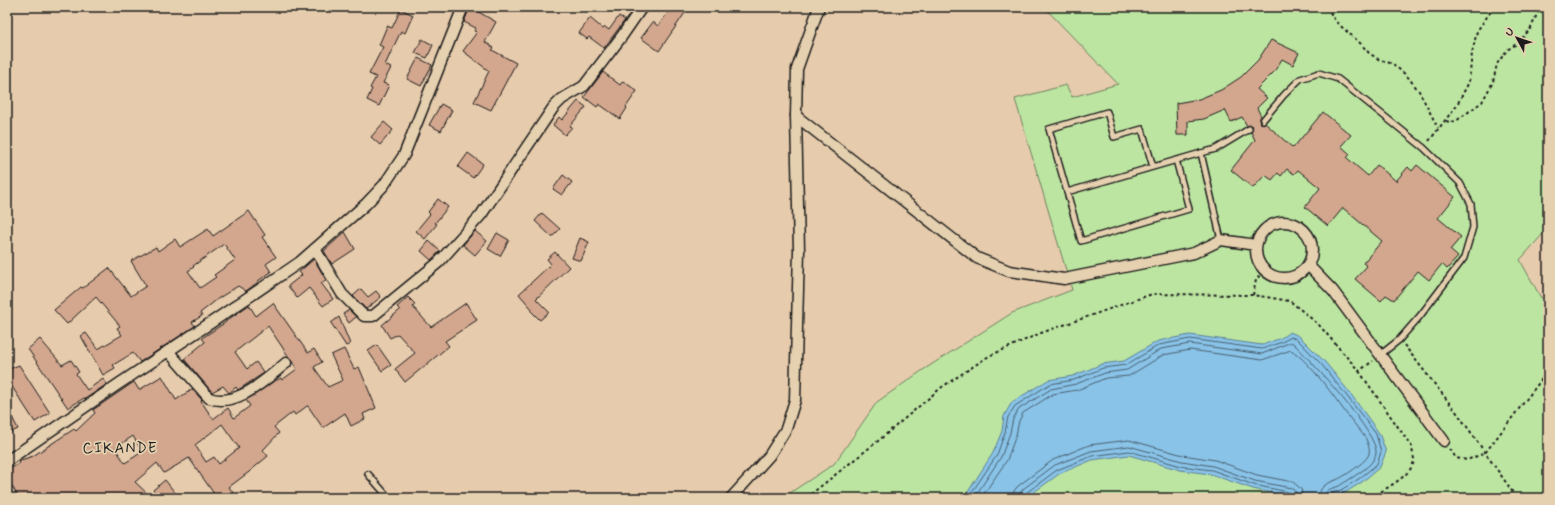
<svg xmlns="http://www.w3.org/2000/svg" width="1555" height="505" viewBox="0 0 1555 505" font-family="Mynerve,sans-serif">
<rect width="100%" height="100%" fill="#e6cbac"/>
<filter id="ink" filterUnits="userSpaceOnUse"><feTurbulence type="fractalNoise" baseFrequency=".025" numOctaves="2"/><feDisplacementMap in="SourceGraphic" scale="8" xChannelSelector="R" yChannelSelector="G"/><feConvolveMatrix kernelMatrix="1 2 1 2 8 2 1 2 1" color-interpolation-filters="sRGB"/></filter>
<g filter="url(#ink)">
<polygon fill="#bce5a1" stroke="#6c805e" points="1044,7 1548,7 1548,228 1520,260 1541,298 1548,295 1548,498 782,498 834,464 877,402 923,370 1012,313 1072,290 1015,99 1066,85 1072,97 1118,84"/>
<polygon fill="#89c3e8" stroke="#5d8096" points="1290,332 1299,336 1325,362 1350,393 1379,433 1386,452 1380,467 1362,482 1343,494 1326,498 1292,497 1253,489 1210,474 1180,470 1129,455 1092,460 1059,474 1026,498 964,498 993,453 1002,431 1004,416 1012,402 1048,380 1073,376 1102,364 1124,361 1158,341 1190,335 1262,345 1281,338"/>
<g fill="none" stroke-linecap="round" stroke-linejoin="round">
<g stroke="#485f6e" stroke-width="1">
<polyline points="968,498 997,455 1005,432 1008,417 1015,406 1050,384 1074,380 1103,368 1126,365 1159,345 1190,339 1262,349 1282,342 1291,337 1297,339 1322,365 1346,395 1376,434 1381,452 1377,464 1360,478 1341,490 1332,493 1330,498"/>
<path d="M 974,498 L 1001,457 L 1010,433 L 1013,419 L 1019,409 L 1051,389 L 1076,384 L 1105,373 L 1127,370 L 1161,349 L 1190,344 L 1262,354 L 1291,342 L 1294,344 C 1309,359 1380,435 1376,454 C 1373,466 1357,474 1347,481 C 1345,482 1342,484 1339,486 C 1332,489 1325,488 1325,498"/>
<path d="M 981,498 L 1007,460 L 1016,435 L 1019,421 L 1023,413 L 1053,394 L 1077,390 L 1106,378 L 1129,376 L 1163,355 L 1190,350 L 1262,360 L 1291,350 C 1311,363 1334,397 1349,417 C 1354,424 1361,431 1366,439 C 1368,444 1371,451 1368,456 C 1364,463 1344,477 1336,480 C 1326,484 1319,486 1319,498"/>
<polyline points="1013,498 1014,491 1018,486 1053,460 1089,445 1129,440 1183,455 1215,460 1257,475 1293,482 1301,489 1303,498"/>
<polyline points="1019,498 1020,493 1023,489 1055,465 1091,451 1129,446 1182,461 1213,466 1255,481 1291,488 1296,492 1297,498"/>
<polyline points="1024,498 1026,493 1057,470 1092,456 1129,451 1181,466 1212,470 1254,485 1288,492 1292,494 1292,498"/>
</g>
</g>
<g fill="#d3a68e" stroke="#1c1c1c" fill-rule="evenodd">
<polygon points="470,7 496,22 485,42 494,48 492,50 516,63 491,110 474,102 489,71 463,51 477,32 474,31 476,28 464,22"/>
<polygon points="672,7 689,7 659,51 641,38 653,22 658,26"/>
<polygon points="401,9 413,15 405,33 401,31 385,65 391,68 383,83 389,85 379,106 367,100 372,89 370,88 376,77 369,74 383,47 379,45 387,26 392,28"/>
<polygon points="619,16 625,20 604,48 589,37 587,39 579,33 590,18 603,29 605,27 609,30"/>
<polygon points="422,39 433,45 427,58 415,53"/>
<polygon points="1271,40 1299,53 1293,65 1282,59 1274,72 1257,89 1267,98 1257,108 1261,116 1259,120 1260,123 1265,123 1293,148 1323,112 1351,135 1341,146 1350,154 1347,158 1368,176 1377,165 1396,181 1408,167 1412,171 1417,165 1455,197 1438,218 1461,237 1450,250 1458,257 1447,269 1442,264 1429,280 1418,271 1394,300 1386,295 1381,301 1355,279 1367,266 1363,263 1382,241 1343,208 1328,226 1305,207 1320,188 1298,170 1294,174 1287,169 1281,176 1278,173 1272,180 1265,175 1253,188 1231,170 1255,140 1251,132 1253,127 1251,125 1247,126 1242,117 1231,122 1225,110 1204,119 1188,121 1188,135 1177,135 1176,103 1199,99 1221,90 1241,77 1258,60"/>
<polygon points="418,58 432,65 421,86 407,79"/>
<polygon points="603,72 620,85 623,81 637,91 626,107 627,108 620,119 599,104 597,107 584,97"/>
<polygon points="578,101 586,107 570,126 572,127 565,135 553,125 559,117 562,120"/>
<polygon points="441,104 452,110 441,131 429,125"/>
<polygon points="384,122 393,130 380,145 371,137"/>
<polygon points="468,153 483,164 473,178 458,167"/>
<polygon points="563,175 572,182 562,195 553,189"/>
<polygon points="438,199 448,207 435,223 437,224 425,239 416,231 430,214 428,212"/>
<path d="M 249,211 L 265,235 L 262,237 L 276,257 L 266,264 L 271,272 L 258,281 L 257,283 L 246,291 L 238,286 L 219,298 L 200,313 L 202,316 L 192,322 L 195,326 L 140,362 L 133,353 L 113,365 L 115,368 L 103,375 L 81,336 L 86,333 L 98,349 L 122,335 L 117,328 L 120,326 L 96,297 L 67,324 L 54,310 L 81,287 L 83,288 L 109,268 L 131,296 L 146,286 L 131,261 L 156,247 L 158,251 L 175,239 L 180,247 L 208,229 L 213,236 ZM 224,244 L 235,260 L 214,275 L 216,277 L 200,288 L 188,271 L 194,267 L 193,266 Z"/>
<polygon points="542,213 560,229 552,237 535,221"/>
<polygon points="475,231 487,241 475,255 463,245"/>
<polygon points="345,232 355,249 332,264 324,251"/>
<polygon points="497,233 509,240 500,256 488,249"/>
<polygon points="580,238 589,242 581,261 572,258"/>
<polygon points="429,241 440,251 431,260 421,251"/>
<polygon points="555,252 569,267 536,299 549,312 540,320 531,311 532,309 519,294 551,264 547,259"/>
<polygon points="314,259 326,280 321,283 333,299 323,306 309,288 297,298 288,286 302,275 299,272"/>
<polygon points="361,289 368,297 376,291 381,297 366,309 353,296"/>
<polygon points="408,297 415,304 413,307 431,327 466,303 477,320 445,341 449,346 405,382 395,369 415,353 398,334 390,338 382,325 400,310 397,307"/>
<path d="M 273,303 L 308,353 L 314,349 L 322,362 L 314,367 L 328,387 L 343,380 L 331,355 L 344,349 L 354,369 L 359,367 L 376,408 L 363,414 L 365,419 L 351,426 L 345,413 L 323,428 L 308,406 L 307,406 L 295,415 L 293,412 L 274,427 L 279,433 L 263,450 L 268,456 L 249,472 L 229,487 L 237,498 L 217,498 L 189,458 L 164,473 L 157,463 L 135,482 L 152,498 L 19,498 L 7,478 L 7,471 L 20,463 L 18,461 L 33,456 L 74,429 L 76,431 L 95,413 L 93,410 L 134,382 L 139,390 L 162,376 L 176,400 L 192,389 L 202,400 L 201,401 L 213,419 L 228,408 L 234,418 L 250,406 L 246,400 L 271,383 L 281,378 L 282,380 L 297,369 L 268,326 L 235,352 L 247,369 L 256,362 L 264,373 L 238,390 L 236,387 L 229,393 L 223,386 L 212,392 L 184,359 L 205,342 L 202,338 L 226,322 L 226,321 L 249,305 L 256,316 ZM 222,424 L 239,448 L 219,464 L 214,457 L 206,462 L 195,445 ZM 133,436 L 142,452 L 125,463 L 115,448 Z"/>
<polygon points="349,310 356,317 349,323 343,314"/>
<polygon points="339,317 350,344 346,346 331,323"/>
<polygon points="40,339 62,365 71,360 79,372 76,374 87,390 103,379 107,384 85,399 84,398 68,408 28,349"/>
<polygon points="377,345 391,365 382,371 368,351"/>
<polygon points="19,365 50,413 35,422 7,379 7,370"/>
<polygon points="7,407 18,429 7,434"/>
<polygon points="165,480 176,494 171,498 160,498 153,490"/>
</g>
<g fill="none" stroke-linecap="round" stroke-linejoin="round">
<g stroke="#1c1c1c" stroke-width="8">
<g id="service">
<polyline points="1263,120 1284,95 1300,79 1319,73 1338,79 1424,148 1460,183 1471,204 1473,227 1464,258 1420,316 1399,340 1380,355"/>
<polyline points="1153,167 1142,129 1114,137 1107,112 1049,129 1067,192 1201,153"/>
<polyline points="1067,192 1081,241 1189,209 1176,160"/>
<polyline points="1221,240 1201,153 1216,149 1249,129"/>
<polyline points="368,474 389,498"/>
</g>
</g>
<g stroke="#1c1c1c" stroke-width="13">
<g id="minor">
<polyline points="819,7 797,69 796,116 977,258 1009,271 1064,279 1194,253 1221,240 1256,245"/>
<circle cx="1284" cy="250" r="28"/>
<polyline points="315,249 342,294 364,316 373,316 439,262 481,215 553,108 562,99 584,86 622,36 642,7"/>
<polyline points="1308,265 1333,291 1444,441"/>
<path d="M 168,351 L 209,398 C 237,408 265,380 286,363"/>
<polyline points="7,461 117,385 212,322 300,262 366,204 384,185 404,155 463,7"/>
<polyline points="731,498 769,456 786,429 795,400 799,251 796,116"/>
</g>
</g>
<g stroke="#1c1c1c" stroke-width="2" stroke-dasharray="3 3" stroke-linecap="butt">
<polyline points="1327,7 1335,21 1360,43 1369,53 1378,59 1393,64 1407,76 1419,91 1438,128"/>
<polyline points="1446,121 1450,122 1456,121 1482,102 1493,82 1497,64 1507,50 1518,43 1531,28 1540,7"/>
<polyline points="1429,141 1457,105 1469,82 1472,53 1477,31 1494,7"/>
<polyline points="1253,295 1256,280 1264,270"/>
<polyline points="1404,345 1458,414 1512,491 1513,498"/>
<path d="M 1359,371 L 1412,447 C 1412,451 1414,456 1414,460 C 1412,477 1384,488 1372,498"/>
<polyline points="1450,449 1456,458 1467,460 1485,453 1548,371"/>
<polyline points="806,498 878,441 942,387 989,356 1041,333 1152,294 1253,295 1290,301 1318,324 1359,371 1373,361"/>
</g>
<use href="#service" stroke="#e5d0af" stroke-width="5"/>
<use href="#minor" stroke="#e5d0af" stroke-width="10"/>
</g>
</g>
<g text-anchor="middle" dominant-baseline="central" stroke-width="3.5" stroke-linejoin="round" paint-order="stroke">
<g font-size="15" letter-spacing="1" fill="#1c1c1c" stroke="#e5d0af">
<text x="120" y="449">CIKANDE</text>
</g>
</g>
<rect width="1555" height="505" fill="none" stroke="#e5d0af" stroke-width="24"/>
<rect x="12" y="12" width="1531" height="481" fill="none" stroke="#1c1c1c" stroke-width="1.5" filter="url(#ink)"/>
<g transform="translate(1517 38) rotate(310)" stroke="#e5d0af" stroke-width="3" paint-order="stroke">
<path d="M0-3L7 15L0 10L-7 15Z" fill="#1c1c1c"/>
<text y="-6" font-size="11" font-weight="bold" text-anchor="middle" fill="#1c1c1c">U</text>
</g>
</svg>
